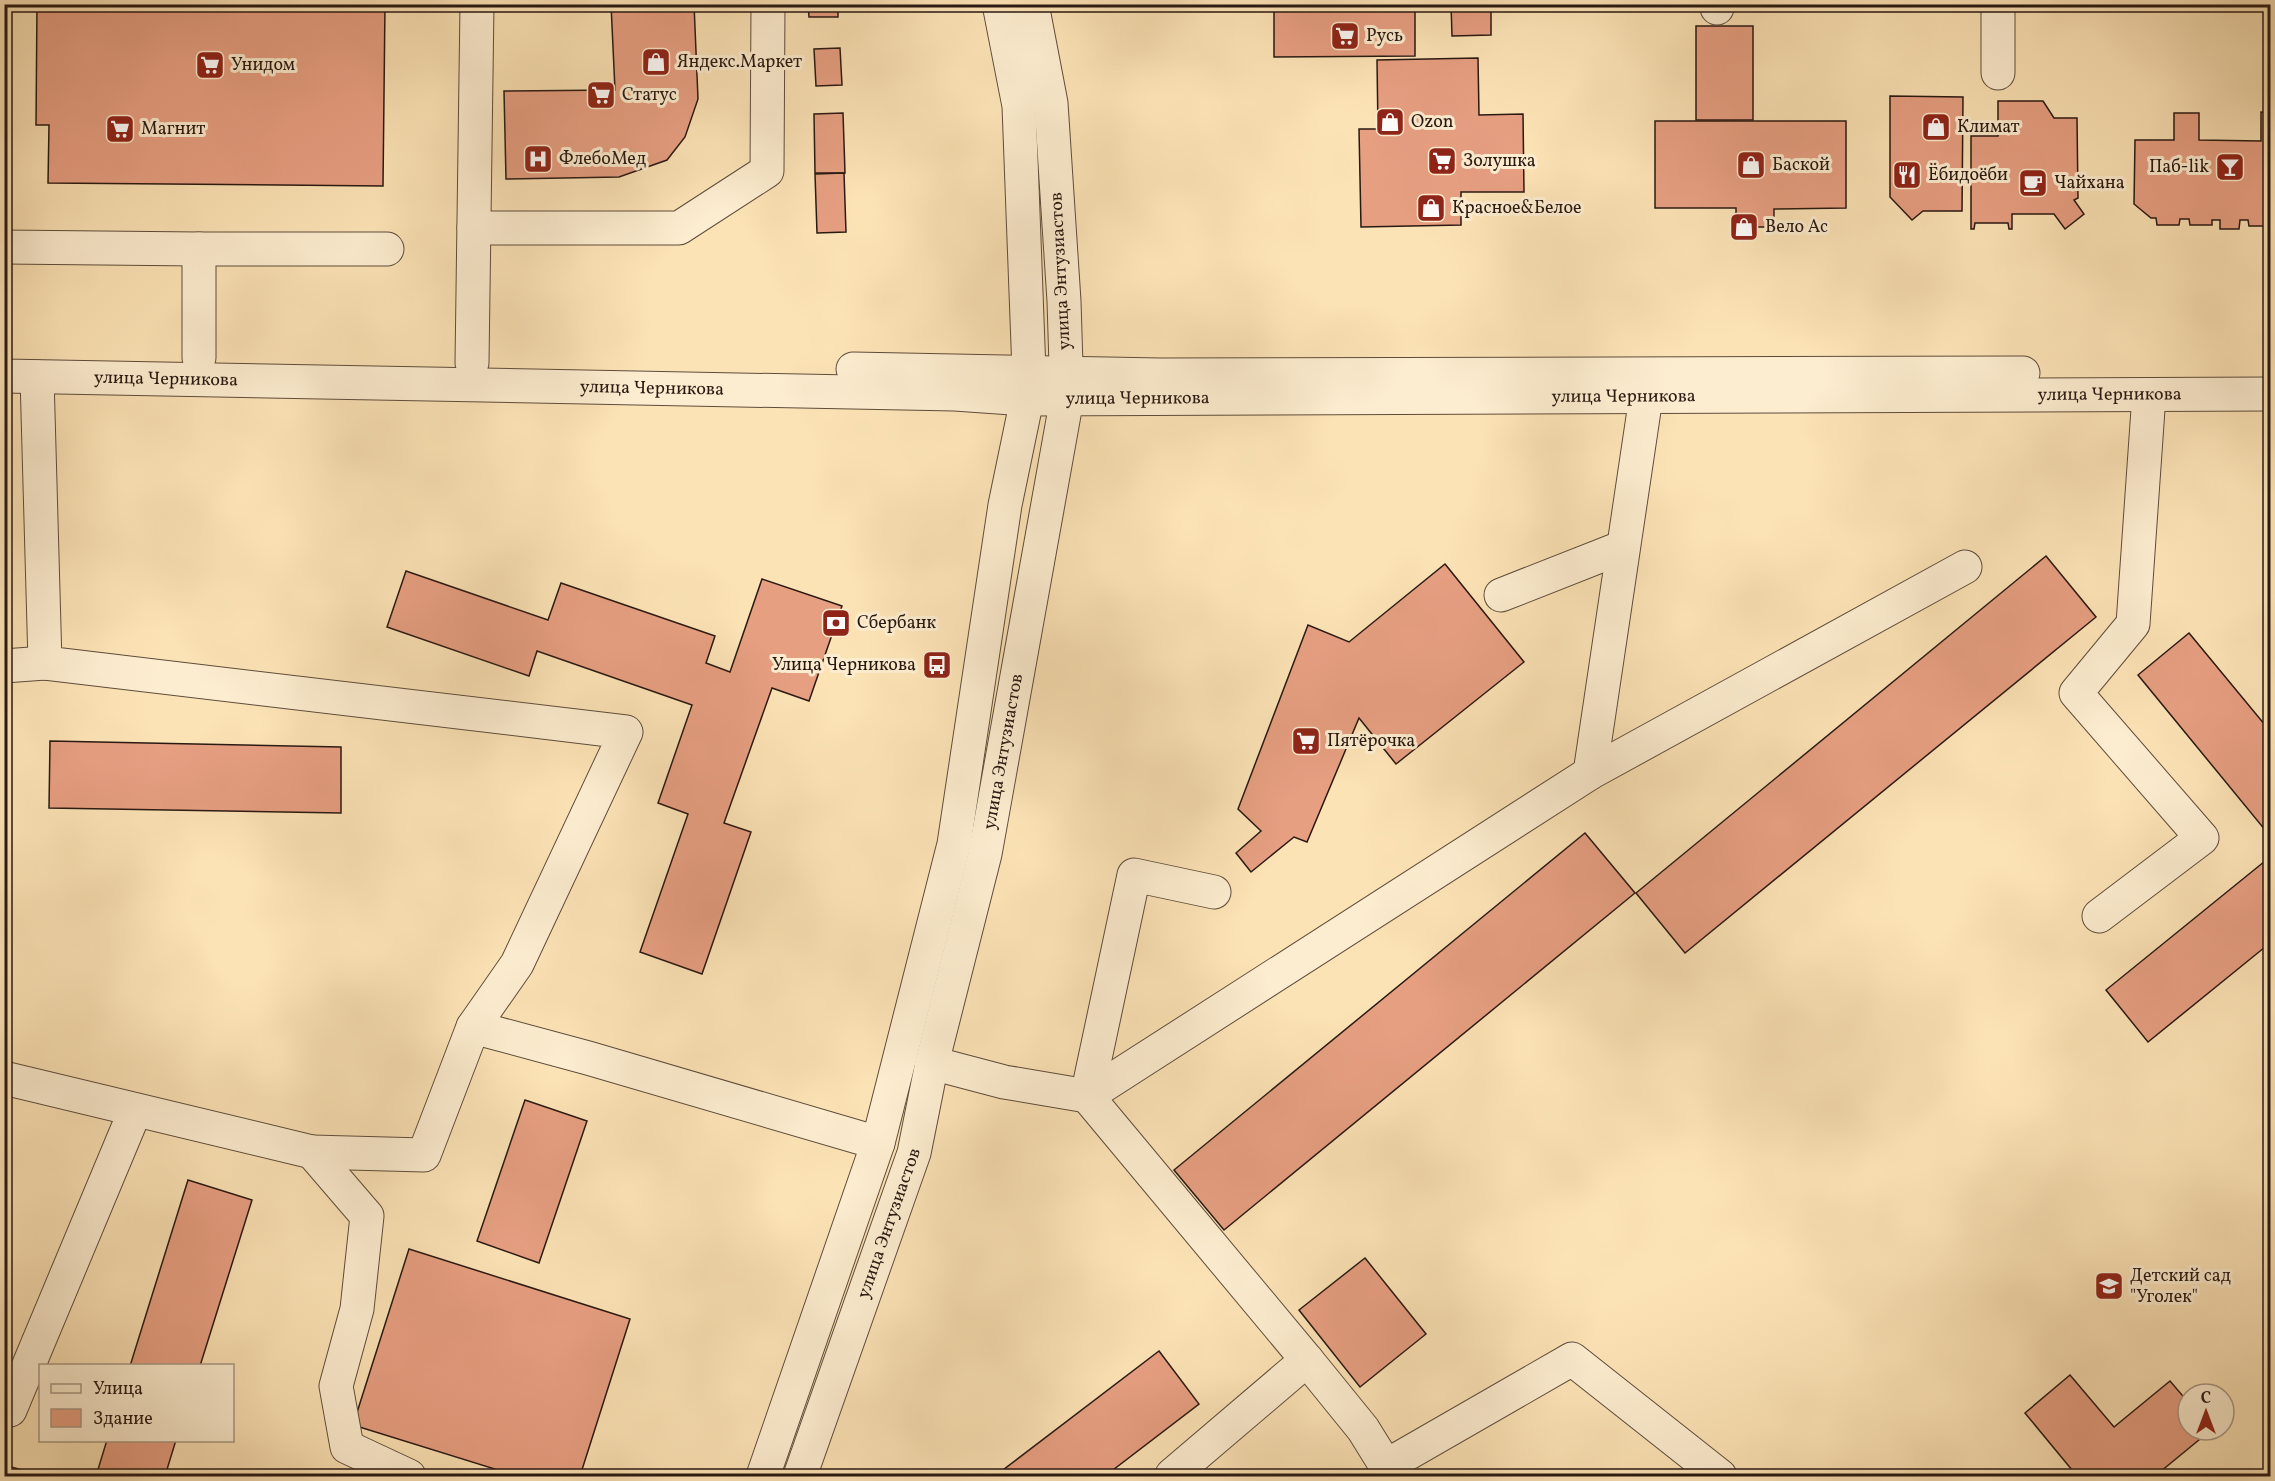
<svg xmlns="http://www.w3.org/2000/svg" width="2275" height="1481" viewBox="0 0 2275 1481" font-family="Vollkorn,serif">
<rect width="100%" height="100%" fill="#fce3b6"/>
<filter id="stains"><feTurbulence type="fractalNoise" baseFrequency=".00333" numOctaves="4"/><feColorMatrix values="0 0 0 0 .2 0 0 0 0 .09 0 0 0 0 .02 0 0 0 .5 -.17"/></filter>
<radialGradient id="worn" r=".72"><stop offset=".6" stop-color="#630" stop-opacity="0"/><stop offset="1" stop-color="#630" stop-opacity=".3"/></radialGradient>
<g fill="#e79f82" stroke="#291912" stroke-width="1.5">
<polygon points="37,4 385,4 383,186 48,183 49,125 36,125"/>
<polygon points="611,4 694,4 698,99 685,137 667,160 619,177 506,179 504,91 615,90"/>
<polygon points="808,4 838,4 838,17 809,17"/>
<polygon points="1274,4 1415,4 1415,56 1274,57"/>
<polygon points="1451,4 1491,4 1491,35 1452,36"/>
<rect x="1696" y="26" width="57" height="94"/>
<polygon points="840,48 842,85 816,86 814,49"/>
<polygon points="1478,58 1479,115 1523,114 1524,192 1461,192 1461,225 1361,227 1359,129 1378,129 1377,60"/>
<polygon points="1890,96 1963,97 1962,211 1923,211 1912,220 1890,197"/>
<polygon points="1998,101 2043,101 2054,118 2077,118 2078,198 2074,200 2084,214 2065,229 2054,214 2012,214 2012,229 2009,229 2008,223 1975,223 1974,229 1971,229 1971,136 1998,136"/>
<polygon points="2261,112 2270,113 2270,226 2249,226 2248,220 2240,220 2239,229 2220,229 2220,220 2212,220 2212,225 2190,225 2189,219 2180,219 2179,225 2157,225 2156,218 2151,218 2134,204 2135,140 2174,140 2174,113 2199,113 2199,140 2261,141"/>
<polygon points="843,113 845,173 815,173 814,114"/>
<polygon points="1655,121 1846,121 1846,208 1774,209 1774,227 1736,227 1736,208 1655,208"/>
<polygon points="844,173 846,232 817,233 815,174"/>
<polygon points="2046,556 2096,617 1685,953 1636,893"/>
<polygon points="1445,564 1524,662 1396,764 1359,718 1307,842 1294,837 1251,872 1236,853 1261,831 1238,809 1308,625 1349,642"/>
<polygon points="406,571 548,620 561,583 715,636 706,663 730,672 762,579 842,606 809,701 772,688 724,823 751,832 702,974 640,952 688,814 658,803 692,705 537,651 529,676 387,627"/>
<polygon points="2189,633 2270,731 2270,836 2138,675"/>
<polygon points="50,741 341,747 341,813 49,808"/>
<polygon points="1585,833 1635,893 1224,1230 1174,1170"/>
<polygon points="2270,857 2270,943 2148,1042 2106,990"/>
<polygon points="525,1100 587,1121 539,1263 477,1241"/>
<polygon points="188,1180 252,1200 200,1366 130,1366"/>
<polygon points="409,1249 630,1319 580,1476 517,1476 353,1425"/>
<polygon points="1365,1258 1426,1334 1360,1387 1299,1310"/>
<polygon points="1159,1351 1199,1404 1105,1476 995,1476"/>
<polygon points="2070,1375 2114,1427 2170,1381 2188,1402 2188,1430 2211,1430 2155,1476 2077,1476 2025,1413"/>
<polygon points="107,1440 176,1440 165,1476 96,1476"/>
<polygon points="4,1465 44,1476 4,1476"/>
</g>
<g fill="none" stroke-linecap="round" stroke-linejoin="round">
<g stroke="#5e4c3b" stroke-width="35">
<g id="minor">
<polyline points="1998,4 1998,73"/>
<polyline points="1717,8 1717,4"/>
<polyline points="474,228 679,228 767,171 768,4"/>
<polyline points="4,247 199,249"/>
<polyline points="199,358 199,249 387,249"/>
<polyline points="472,363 477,4"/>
<polyline points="853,369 1160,375 2023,373"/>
<path id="s1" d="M 4,376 L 955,394 L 1027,399 L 2270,394"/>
<polyline points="37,377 45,663 626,732 517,964 473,1027 424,1155 312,1152"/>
<polyline points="1501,595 1623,547"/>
<polyline points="4,666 45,663"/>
<polyline points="1590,773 1646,397"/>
<polyline points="2099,916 2202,838 2076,693 2133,624 2149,395"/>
<polyline points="473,1027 588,1058 878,1143"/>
<polyline points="932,1063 1004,1082 1087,1096 1134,875 1214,892"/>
<polyline points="4,1078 312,1152 367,1216 357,1309 336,1386 347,1447 409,1476"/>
<polyline points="1307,1360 1363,1429 1386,1466 1572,1359 1720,1476"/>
<polyline points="4,1409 10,1410 135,1111"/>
<polyline points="763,1476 878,1143 954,844 1005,505 1027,399 1029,372 1019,106 999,4"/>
<path id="s2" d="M 800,1476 L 914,1153 L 932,1063 L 985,854 L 1067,398 L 1064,301 L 1051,103 L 1032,4"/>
<polyline points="1174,1476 1172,1475 1307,1360 1087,1096 1590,773 1965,567"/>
</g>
</g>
<use href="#minor" stroke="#fdedd0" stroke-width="33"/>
</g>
<defs>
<g id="supermarket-square" transform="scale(1.5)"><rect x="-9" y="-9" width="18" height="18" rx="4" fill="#8f2418" stroke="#fdedd0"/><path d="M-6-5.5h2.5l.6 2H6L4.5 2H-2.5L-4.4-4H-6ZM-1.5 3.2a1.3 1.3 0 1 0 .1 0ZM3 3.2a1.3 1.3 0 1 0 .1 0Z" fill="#fff"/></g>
<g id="shop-square" transform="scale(1.5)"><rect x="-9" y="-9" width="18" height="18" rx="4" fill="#8f2418" stroke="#fdedd0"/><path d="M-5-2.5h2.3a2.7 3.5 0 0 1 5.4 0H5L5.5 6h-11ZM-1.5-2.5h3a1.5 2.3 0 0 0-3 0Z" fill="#fff"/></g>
<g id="hospital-square" transform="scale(1.5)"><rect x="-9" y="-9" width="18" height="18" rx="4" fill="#8f2418" stroke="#fdedd0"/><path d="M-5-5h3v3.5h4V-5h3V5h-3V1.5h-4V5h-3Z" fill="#fff"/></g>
<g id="bar-square" transform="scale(1.5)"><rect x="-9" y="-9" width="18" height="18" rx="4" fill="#8f2418" stroke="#fdedd0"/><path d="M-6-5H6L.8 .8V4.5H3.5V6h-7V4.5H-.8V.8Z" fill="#fff"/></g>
<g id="restaurant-square" transform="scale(1.5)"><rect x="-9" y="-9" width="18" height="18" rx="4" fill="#8f2418" stroke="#fdedd0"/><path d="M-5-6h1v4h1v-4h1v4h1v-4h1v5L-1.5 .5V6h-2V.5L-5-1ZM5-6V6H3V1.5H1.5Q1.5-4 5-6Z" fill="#fff"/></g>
<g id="cafe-square" transform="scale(1.5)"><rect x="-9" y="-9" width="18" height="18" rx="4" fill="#8f2418" stroke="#fdedd0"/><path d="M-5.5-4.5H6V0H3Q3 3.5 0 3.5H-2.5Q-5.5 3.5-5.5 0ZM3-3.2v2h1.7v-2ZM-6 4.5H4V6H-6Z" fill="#fff"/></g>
<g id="bank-square" transform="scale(1.5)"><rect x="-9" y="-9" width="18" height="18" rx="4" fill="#8f2418" stroke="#fdedd0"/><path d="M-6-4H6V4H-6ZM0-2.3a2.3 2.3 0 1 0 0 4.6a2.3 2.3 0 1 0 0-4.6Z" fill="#fff"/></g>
<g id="bus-square" transform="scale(1.5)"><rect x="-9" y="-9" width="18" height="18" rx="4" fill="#8f2418" stroke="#fdedd0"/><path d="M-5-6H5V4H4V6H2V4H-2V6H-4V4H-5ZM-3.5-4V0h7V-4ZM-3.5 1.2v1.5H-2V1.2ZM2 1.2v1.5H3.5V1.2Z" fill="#fff"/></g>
<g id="school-square" transform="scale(1.5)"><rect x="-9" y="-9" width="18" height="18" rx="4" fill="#8f2418" stroke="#fdedd0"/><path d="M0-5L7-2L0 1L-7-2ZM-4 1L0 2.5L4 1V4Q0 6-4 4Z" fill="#fff"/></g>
</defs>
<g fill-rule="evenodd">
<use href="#supermarket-square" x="1345" y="36"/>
<use href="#shop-square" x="656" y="62"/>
<use href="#supermarket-square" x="210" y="65"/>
<use href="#supermarket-square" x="601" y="95"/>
<use href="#shop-square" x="1390" y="122"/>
<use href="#shop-square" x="1936" y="127"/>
<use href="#supermarket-square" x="120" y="129"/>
<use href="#hospital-square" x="538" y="159"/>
<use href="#supermarket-square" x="1442" y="161"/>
<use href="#shop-square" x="1751" y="165"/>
<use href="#bar-square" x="2230" y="167"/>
<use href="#restaurant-square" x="1907" y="175"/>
<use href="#cafe-square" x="2033" y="183"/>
<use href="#shop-square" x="1431" y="208"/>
<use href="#shop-square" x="1744" y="227"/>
<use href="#bank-square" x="836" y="623"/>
<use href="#bus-square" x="937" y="665"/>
<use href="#supermarket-square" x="1306" y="741"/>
<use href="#school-square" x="2109" y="1286"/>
</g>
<g text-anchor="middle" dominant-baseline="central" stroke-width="6" stroke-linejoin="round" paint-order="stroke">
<g font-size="18" fill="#291912" stroke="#fdedd0" text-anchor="start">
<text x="1366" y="36">Русь</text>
<text x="677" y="62">Яндекс.Маркет</text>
<text x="231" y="65">Унидом</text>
<text x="622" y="95">Статус</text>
<text x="1411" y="122">Ozon</text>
<text x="1957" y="127">Климат</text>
<text x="141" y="129">Магнит</text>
<text x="559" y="159">ФлебоМед</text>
<text x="1463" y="161">Золушка</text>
<text x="1772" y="165">Баской</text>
<text x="2209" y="167" text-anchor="end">Паб-lik</text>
<text x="1928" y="175">Ёбидоёби</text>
<text x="2054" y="183">Чайхана</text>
<text x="1452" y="208">Красное&amp;Белое</text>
<text x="1765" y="227">Вело Ас</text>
<text x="857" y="623">Сбербанк</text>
<text x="916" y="665" text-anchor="end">Улица Черникова</text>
<text x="1327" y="741">Пятёрочка</text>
<text x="2130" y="1276">Детский сад<tspan x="2130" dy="21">"Уголек"</tspan></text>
</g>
<g font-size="18" fill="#291912" stroke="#fdedd0">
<text transform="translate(1061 271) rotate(-93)">улица Энтузиастов</text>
<text stroke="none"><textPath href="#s1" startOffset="162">улица Черникова</textPath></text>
<text stroke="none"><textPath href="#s1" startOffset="648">улица Черникова</textPath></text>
<text stroke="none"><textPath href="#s1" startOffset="2106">улица Черникова</textPath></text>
<text stroke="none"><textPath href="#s1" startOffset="1620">улица Черникова</textPath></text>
<text stroke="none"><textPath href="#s1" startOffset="1134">улица Черникова</textPath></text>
<text stroke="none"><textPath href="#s2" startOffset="754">улица Энтузиастов</textPath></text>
<text stroke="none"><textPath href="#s2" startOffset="268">улица Энтузиастов</textPath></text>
</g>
</g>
<rect width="2275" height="1481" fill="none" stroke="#fce3b6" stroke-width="24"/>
<rect x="6" y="6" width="2263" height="1469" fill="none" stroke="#291912" stroke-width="3"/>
<rect x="12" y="12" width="2251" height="1457" fill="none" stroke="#291912" stroke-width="1.5"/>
<rect x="39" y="1364" width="195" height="78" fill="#fdedd0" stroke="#a89884" stroke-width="1.5"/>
<rect x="51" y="1384" width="30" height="9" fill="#fdedd0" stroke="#a89884" stroke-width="1.5"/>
<text x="93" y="1394" font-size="18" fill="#291912">Улица</text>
<rect x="51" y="1409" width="30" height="18" fill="#e79f82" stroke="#a89884" stroke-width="1.5"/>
<text x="93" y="1424" font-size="18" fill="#291912">Здание</text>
<g transform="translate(2206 1412)"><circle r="28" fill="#fdedd0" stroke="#a89884" stroke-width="1.5"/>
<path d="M0-4.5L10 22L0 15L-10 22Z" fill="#8f2418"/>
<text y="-9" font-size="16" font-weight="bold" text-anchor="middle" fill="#291912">С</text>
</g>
<rect width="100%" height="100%" filter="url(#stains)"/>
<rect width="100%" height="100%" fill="url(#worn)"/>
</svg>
